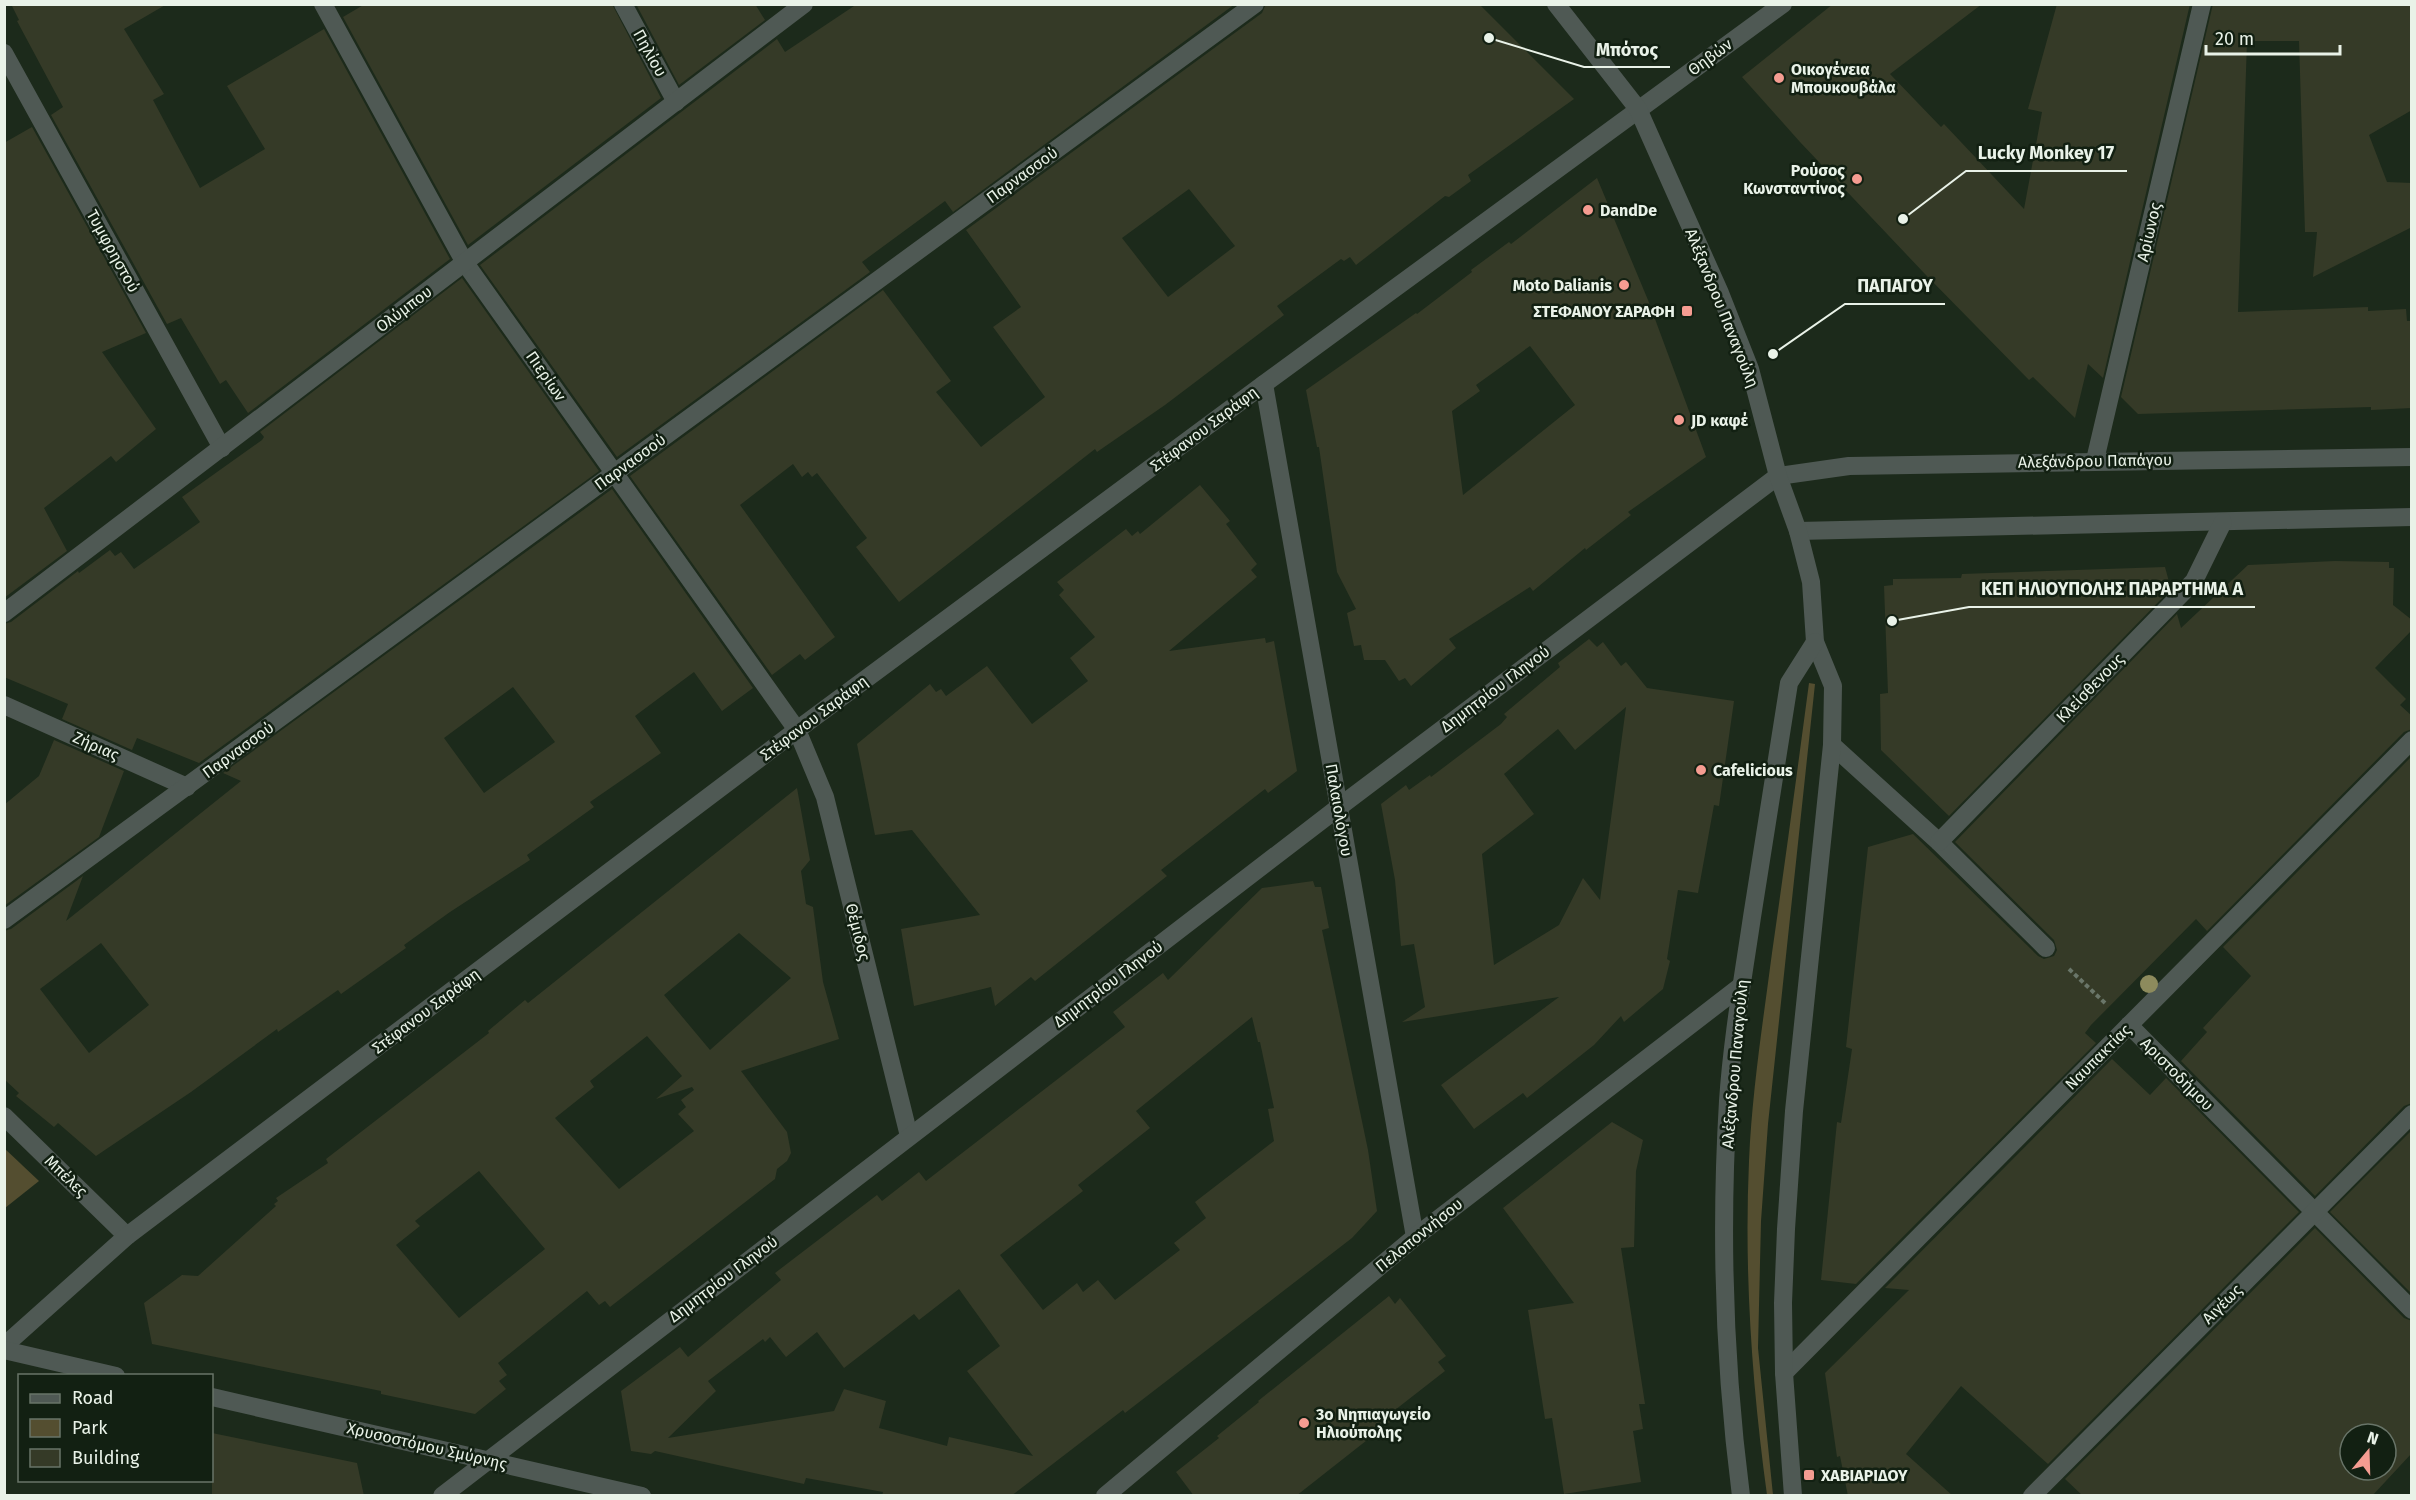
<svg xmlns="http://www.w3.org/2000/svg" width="2416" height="1500" viewBox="0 0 2416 1500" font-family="'Fira Sans',sans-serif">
<rect width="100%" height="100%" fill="#1c2a1b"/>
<g fill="#544e30">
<path d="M 1809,683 L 1815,684 L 1768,1124 L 1761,1221 L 1758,1348 L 1773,1495 L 1767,1495 C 1752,1385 1744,1273 1749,1161 C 1752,1091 1763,1022 1772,953 C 1785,863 1797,773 1809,683 Z"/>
<polygon points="4,1148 39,1181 5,1208 4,1208"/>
</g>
<g fill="#353a27" fill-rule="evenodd">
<polygon points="11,4 167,4 124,29 164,94 153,100 200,188 265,149 227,86 324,29 450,259 248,413 226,380 220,384 181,318 167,324 51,115 63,107 17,21 19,20"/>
<polygon points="365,4 612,4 661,98 468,245 343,17"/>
<polygon points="636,4 755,4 765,20 679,85"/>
<polygon points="857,4 1235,4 953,212 945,201 862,262 870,272 617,457 480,265 777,39 785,52"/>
<path d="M 1266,4 L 1479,4 L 1574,99 L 1468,175 L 1471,181 L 1449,197 L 1445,196 L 1356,265 L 1350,257 L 1344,261 L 1341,259 L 1277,306 L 1284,315 L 1165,405 L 1097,452 L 1095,449 L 899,602 L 856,547 L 867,538 L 817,473 L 812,477 L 808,472 L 802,477 L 793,464 L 740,505 L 835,637 L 805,660 L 800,654 L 772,675 L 630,476 L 883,290 L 951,381 L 936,392 L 981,447 L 1045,397 L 993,327 L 1021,307 L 966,230 L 1262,13 ZM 1189,189 L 1235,246 L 1168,297 L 1122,238 Z"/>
<polygon points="1833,4 1982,4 1890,74 1941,127 1944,124 2024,209 2042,112 2028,109 2057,4 2190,4 2103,378 2088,364 2075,418 2033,377 2029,380 1924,273 1800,142 1742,77"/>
<polygon points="2213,4 2412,4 2412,110 2369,135 2387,182 2412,183 2412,227 2313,277 2317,232 2305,232 2299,41 2247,41 2238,312 2368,307 2368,311 2406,309 2407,321 2412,321 2412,408 2371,410 2371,407 2138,414 2121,397"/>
<polygon points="32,127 146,333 102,352 156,429 116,462 111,456 44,508 67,551 4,598 4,143"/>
<path d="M 1597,178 L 1648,300 L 1706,457 L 1628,512 L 1631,515 L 1586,550 L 1585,548 L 1533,591 L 1530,587 L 1449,639 L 1456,648 L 1411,686 L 1405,678 L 1399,681 L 1385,660 L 1364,660 L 1361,645 L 1354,646 L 1347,613 L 1356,609 L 1337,572 L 1319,447 L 1317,447 L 1306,390 L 1416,313 L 1417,314 L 1472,272 L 1471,270 L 1509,242 L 1511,244 ZM 1530,346 L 1575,405 L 1463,495 L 1452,411 L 1480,391 L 1476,385 Z"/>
<polygon points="462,278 599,471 199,763 137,738 132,750 62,719 68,704 4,677 4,624 11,622 78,571 79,573 110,550 115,556 121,552 134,569 200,522 182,497 262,440 264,437 260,432"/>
<polygon points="1200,485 1230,521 1226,524 1257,564 1251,570 1257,577 1169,651 1265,638 1266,643 1274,641 1297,771 1268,793 1265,789 1161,870 1167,876 1035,981 1031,977 995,1006 991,987 914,1006 901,929 980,915 912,830 875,835 857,744 930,684 936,692 941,689 946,696 987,666 1032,724 1088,681 1070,658 1095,637 1059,595 1064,590 1057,582 1126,529 1132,536 1138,531 1140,534"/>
<path d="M 612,489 L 753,688 L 722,711 L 694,672 L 635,716 L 661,753 L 590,802 L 594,807 L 527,855 L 530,860 L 450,912 L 404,945 L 406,948 L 341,994 L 338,990 L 278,1032 L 277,1029 L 191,1092 L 96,1156 L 58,1123 L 54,1127 L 16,1096 L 19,1093 L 4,1079 L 4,931 L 11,929 L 83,876 L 66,921 L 241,781 L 223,773 ZM 513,687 L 555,742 L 484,793 L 444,738 ZM 101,943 L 149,1005 L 89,1053 L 40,989 Z"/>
<polygon points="2335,561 2389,562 2389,568 2394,568 2393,605 2412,620 2412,630 2375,668 2406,699 2400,705 2412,716 2412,729 2404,732 2207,931 2196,919 2091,1025 2085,1033 2096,1043 1856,1284 1821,1280 1837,1122 1841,1123 1852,1049 1846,1047 1868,847 1913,834 2038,956 2044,959 2054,956 2057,950 2054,940 1955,842 2177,614 2181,628 2248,565"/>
<polygon points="2165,567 2171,589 1949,816 1881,750 1880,694 1888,693 1884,586 1893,585 1893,579 1961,578 1962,574"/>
<path d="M 1589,639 L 1597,647 L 1603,642 L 1621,666 L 1626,662 L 1647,688 L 1734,701 L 1719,806 L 1714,805 L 1698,893 L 1678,890 L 1667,959 L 1670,961 L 1663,989 L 1624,1022 L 1621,1016 L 1594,1045 L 1527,1098 L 1523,1093 L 1474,1129 L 1441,1085 L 1559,997 L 1402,1022 L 1425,1007 L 1414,944 L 1401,946 L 1395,880 L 1381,804 L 1406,785 L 1409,790 L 1430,775 L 1431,777 L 1501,724 L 1507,717 L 1504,714 L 1560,667 L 1558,663 ZM 1626,707 L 1600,900 L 1583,878 L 1559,925 L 1494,965 L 1482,854 L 1534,814 L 1504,774 L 1558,729 L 1575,750 Z"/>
<polygon points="54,740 124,771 99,837 4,906 4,805 39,776"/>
<polygon points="2412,756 2412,1103 2404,1106 2315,1196 2181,1061 2207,1032 2203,1028 2251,976 2223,947"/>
<path d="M 797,788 L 810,860 L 801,871 L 806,904 L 813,907 L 823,982 L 839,1039 L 741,1071 L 787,1132 L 791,1153 L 787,1161 L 777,1169 L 775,1179 L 610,1307 L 605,1301 L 599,1305 L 587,1291 L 498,1363 L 507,1375 L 499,1381 L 506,1389 L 475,1414 L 381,1394 L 381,1391 L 152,1344 L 144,1303 L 182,1275 L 198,1276 L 276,1206 L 274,1204 L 278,1201 L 276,1198 L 328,1163 L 326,1159 L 489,1033 L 488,1031 L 525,1000 L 528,1003 ZM 739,933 L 791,978 L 710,1050 L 664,995 ZM 647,1036 L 682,1076 L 656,1099 L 692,1087 L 694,1090 L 681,1100 L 686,1107 L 678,1114 L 694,1131 L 619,1189 L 555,1118 L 594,1087 L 590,1081 ZM 479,1171 L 545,1249 L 459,1318 L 396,1245 L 420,1226 L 415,1221 Z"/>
<path d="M 1313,881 L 1315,887 L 1321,887 L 1329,928 L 1322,930 L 1368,1150 L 1377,1211 L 1352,1238 L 1125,1413 L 1123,1410 L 1011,1496 L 882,1496 L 883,1492 L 806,1478 L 804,1484 L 655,1451 L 651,1454 L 631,1451 L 621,1391 L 680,1347 L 688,1357 L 781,1280 L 775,1273 L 877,1195 L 882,1201 L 919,1172 L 926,1181 L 1125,1027 L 1113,1012 L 1163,973 L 1168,980 L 1262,888 ZM 1252,1017 L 1258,1042 L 1260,1042 L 1274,1108 L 1268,1109 L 1274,1141 L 1195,1202 L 1206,1218 L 1174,1243 L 1180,1250 L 1115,1300 L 1098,1280 L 1083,1292 L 1077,1283 L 1043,1310 L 1000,1255 L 1083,1191 L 1078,1185 L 1150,1128 L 1136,1111 ZM 959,1289 L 1000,1346 L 967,1371 L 1033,1456 L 949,1437 L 947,1446 L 879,1428 L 886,1401 L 844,1389 L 834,1411 L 668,1438 L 716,1391 L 708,1381 L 763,1339 L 765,1342 L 770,1337 L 786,1357 L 817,1332 L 844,1368 L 914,1314 L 919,1320 Z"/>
<polygon points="2112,1059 2150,1095 2166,1078 2299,1212 2048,1464 1961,1386 1906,1454 1953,1496 1848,1496 1840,1456 1837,1457 1825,1373 1909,1290 1885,1288"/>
<polygon points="1612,1122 1643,1140 1636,1171 1634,1247 1621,1248 1645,1404 1639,1404 1643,1429 1633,1431 1641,1482 1564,1494 1552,1418 1545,1419 1528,1310 1574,1303 1503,1208"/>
<polygon points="2412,1130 2412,1294 2330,1212"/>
<path d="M 2315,1228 L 2404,1318 L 2412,1321 L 2412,1453 L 2372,1496 L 2083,1496 L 2065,1479 ZM 2350,1434 L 2386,1434 L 2386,1470 L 2350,1470 Z"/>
<polygon points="1389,1296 1395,1304 1400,1298 1446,1356 1438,1362 1445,1371 1386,1417 1390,1422 1296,1496 1194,1496 1176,1472 1219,1438 1217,1436 1259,1402 1258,1401"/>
<polygon points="212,1433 357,1463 364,1496 212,1496"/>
</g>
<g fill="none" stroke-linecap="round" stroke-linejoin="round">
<polyline stroke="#6a7669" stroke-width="4" stroke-dasharray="4.5 3" stroke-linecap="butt" points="2069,969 2105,1003"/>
<g stroke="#4f5954" stroke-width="18">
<polyline points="323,4 465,263 797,730 825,797 909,1136"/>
<polyline points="623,4 676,102"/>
<polyline points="4,53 222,448"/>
<polyline points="1264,384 1415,1237"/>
<polyline points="2095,460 2202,4"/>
<polyline points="1798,531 2412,517"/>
<polyline points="4,613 804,4"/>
<polyline points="4,705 187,787"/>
<polyline points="1832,745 1939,842 2046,948"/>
<polyline points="1939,842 2194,581 2223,522"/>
<polyline points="4,920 1255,4"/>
<polyline points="2129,1025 2412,1310"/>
<polyline points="4,1116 127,1236"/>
<polyline points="4,1346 127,1236 797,730 1264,384 1783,4"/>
<polyline points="4,1350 116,1376"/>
<polyline points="1784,1373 2412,740"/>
<polyline points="212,1397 642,1496"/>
<polyline points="442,1496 1339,807 1778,476 1849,466 2412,457"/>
<polyline points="1105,1496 1415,1237 1741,986"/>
<polyline points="2032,1496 2412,1114"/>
</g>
<g stroke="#4f5954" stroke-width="18">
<polyline points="1556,4 1638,109 1720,293 1750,369 1778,476 1798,531 1811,582 1815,642 1833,686 1832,745 1794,1111 1786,1229 1783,1303 1784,1373 1793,1496"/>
<path d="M 1741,1496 C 1724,1364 1720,1233 1728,1101 C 1732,1040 1743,978 1752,917 C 1765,839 1777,761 1789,683 L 1815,642"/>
</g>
</g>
<circle fill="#8d8b5d" cx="2149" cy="984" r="9"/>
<g fill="#f59c91" stroke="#122012" stroke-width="2">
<circle cx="1779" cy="78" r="6"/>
<circle cx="1857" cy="179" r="6"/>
<circle cx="1588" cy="210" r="6"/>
<circle cx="1624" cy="285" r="6"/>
<rect x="1681" y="305" width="12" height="12" rx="3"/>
<circle cx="1679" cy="420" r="6"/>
<circle cx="1701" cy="770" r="6"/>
<circle cx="1304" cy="1423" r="6"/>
<rect x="1803" y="1469" width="12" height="12" rx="3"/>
</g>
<g text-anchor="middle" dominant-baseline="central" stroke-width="5" stroke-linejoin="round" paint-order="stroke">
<g font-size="16" fill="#e9f2e8" stroke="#122012">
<text transform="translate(650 53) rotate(61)">Πηλίου</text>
<text transform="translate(1710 57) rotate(-36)">Θηβών</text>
<text transform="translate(1022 175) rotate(-36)">Παρνασσού</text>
<text transform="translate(2149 232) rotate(-77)">Αρίωνος</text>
<text transform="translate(113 251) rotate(61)">Τυμφρηστού</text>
<text transform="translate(1722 308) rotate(68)">Αλέξανδρου Παναγούλη</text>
<text transform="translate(404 309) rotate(-37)">Ολύμπου</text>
<text transform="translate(546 376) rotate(55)">Πιερίων</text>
<text transform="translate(1204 429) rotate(-37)">Στέφανου Σαράφη</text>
<text transform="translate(2095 461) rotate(-1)">Αλεξάνδρου Παπάγου</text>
<text transform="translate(630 462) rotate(-36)">Παρνασσού</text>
<text transform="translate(2090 688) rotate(-46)">Κλείσθενους</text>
<text transform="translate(1495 689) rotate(-37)">Δημητρίου Γληνού</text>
<text transform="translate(814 718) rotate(-37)">Στέφανου Σαράφη</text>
<text transform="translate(96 746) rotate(24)">Ζήριας</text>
<text transform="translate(238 750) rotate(-36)">Παρνασσού</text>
<text transform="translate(1339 810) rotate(80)">Παλαιολόγου</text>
<text transform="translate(858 932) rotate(76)">Θέμιδος</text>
<text transform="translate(1108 984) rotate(-37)">Δημητρίου Γληνού</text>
<text transform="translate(426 1011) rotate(-37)">Στέφανου Σαράφη</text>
<text transform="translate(2098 1057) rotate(-45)">Ναυπακτίας</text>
<text transform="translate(1735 1064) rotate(-85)">Αλέξανδρου Παναγούλη</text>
<text transform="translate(2177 1074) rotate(45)">Αριστοδήμου</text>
<text transform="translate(66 1176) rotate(44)">Μπέλες</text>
<text transform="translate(1419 1235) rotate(-39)">Πελοποννήσου</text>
<text transform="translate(723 1279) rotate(-37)">Δημητρίου Γληνού</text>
<text transform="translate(2222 1304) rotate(-45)">Αιγέως</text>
<text transform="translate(427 1446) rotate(13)">Χρυσοστόμου Σμύρνης</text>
</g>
<g font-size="16" font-weight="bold" fill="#e9f2e8" stroke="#122012" text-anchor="start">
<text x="1791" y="69">Οικογένεια<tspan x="1791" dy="18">Μπουκουβάλα</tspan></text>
<text x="1845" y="170" text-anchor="end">Ρούσος<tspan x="1845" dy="18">Κωνσταντίνος</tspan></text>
<text x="1600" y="210">DandDe</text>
<text x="1612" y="285" text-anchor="end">Moto Dalianis</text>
<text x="1675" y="311" text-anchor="end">ΣΤΕΦΑΝΟΥ ΣΑΡΑΦΗ</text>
<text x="1691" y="420">JD καφέ</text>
<text x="1713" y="770">Cafelicious</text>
<text x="1316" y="1414">3o Νηπιαγωγείο<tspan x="1316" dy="18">Ηλιούπολης</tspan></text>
<text x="1821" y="1475">ΧΑΒΙΑΡΙΔΟΥ</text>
</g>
</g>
<path fill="none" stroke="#e9f2e8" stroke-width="2" d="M1489 38L1584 67H1670M1903 219L1966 171H2127M1773 354L1845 304H1945M1892 621L1969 607H2255"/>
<g fill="#e9f2e8" stroke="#122012" stroke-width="2">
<circle cx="1489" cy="38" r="6"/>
<circle cx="1903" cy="219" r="6"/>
<circle cx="1773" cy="354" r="6"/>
<circle cx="1892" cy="621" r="6"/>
</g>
<g font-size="18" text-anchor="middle" font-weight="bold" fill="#e9f2e8" stroke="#122012" stroke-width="5" stroke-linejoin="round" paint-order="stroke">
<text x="1627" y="56">Μπότος</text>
<text x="2046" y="159">Lucky Monkey 17</text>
<text x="1895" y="292">ΠΑΠΑΓΟΥ</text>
<text x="2112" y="595">ΚΕΠ ΗΛΙΟΥΠΟΛΗΣ ΠΑΡΑΡΤΗΜΑ Α</text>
</g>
<rect width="2416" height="1500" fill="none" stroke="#e9f2e8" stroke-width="12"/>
<rect x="18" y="1374" width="195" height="108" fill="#122012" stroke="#687468" stroke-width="1.5"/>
<rect x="30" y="1394" width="30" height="9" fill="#4f5954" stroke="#687468" stroke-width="1.5"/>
<text x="72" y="1404" font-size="18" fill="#e9f2e8">Road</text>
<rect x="30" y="1419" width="30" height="18" fill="#544e30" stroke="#687468" stroke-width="1.5"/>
<text x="72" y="1434" font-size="18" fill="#e9f2e8">Park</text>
<rect x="30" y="1449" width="30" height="18" fill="#353a27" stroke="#687468" stroke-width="1.5"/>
<text x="72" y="1464" font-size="18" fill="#e9f2e8">Building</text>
<g transform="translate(2368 1452) rotate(19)"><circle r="28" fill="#122012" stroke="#687468" stroke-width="1.5"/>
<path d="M0-4.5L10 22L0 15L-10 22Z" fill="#f59c91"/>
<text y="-9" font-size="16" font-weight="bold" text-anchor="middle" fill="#e9f2e8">N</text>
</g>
<path d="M2206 45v9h134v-9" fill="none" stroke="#e9f2e8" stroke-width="3"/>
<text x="2215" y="45" font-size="18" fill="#e9f2e8" stroke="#122012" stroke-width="4.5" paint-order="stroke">20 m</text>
</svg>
